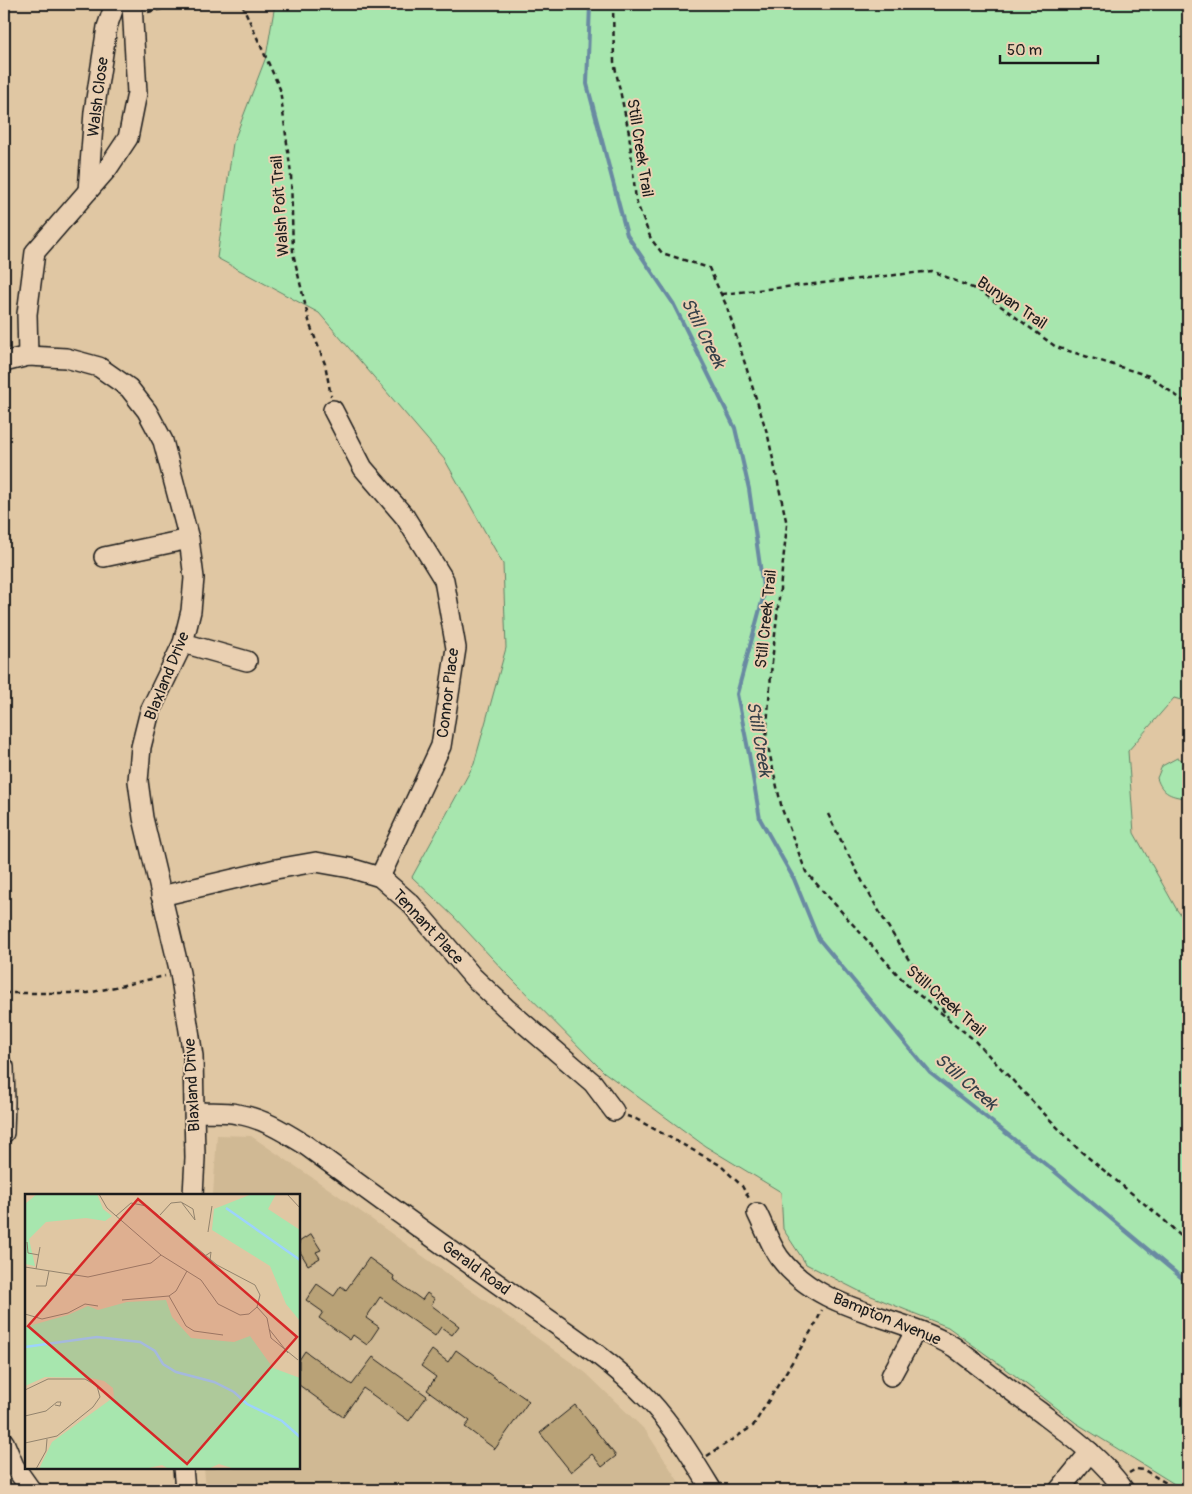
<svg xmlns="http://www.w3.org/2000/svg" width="1192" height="1494" viewBox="0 0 1192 1494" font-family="Pangolin,sans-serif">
<rect width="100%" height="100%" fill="#e0c7a3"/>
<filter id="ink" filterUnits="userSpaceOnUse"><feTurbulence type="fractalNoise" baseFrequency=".02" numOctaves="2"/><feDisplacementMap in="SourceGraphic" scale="10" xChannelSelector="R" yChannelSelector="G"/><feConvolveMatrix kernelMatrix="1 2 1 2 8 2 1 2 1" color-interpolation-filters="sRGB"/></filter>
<g filter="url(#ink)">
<polygon fill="#d0b994" points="217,1135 251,1136 332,1191 586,1373 646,1431 684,1490 206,1490 204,1468 299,1468 299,1195 213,1195"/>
<g fill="#a7e6ae" stroke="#628165">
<polygon points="275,4 1188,4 1188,702 1174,698 1128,751 1134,833 1177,910 1188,925 1188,1490 1184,1490 1076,1423 1013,1374 948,1327 859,1291 806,1264 783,1229 781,1192 705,1146 604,1072 504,971 454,917 412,877 474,764 506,648 503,564 445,460 319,313 217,258 233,143 266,57"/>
<path d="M 1177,758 L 1188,762 L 1188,798 C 1172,797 1162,794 1157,778 L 1162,766 Z"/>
</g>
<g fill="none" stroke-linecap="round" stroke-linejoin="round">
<polyline stroke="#698aa2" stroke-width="4" points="590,4 587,84 627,235 673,303 735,428 749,489 764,594 737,694 749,754 760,819 794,879 818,938 930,1073 1054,1171 1188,1283"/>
</g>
<g fill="#b9a277" stroke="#1c1c1c">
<polygon points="311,1234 321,1250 316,1252 320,1258 308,1265 299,1250 299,1242"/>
<polygon points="369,1258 394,1276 393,1279 422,1300 427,1293 435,1299 431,1305 459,1326 452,1335 441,1327 435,1336 380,1297 366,1318 379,1327 367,1345 353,1335 350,1340 319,1318 323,1312 306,1300 317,1284 334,1296 341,1286 346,1290"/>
<polygon points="432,1350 448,1362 456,1350 499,1381 499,1380 529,1401 495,1449 465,1427 470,1421 427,1390 436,1377 421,1366"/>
<polygon points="305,1351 352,1385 373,1357 427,1396 409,1421 363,1388 343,1417 299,1385 299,1360"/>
<polygon points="575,1405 616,1456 602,1467 592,1454 571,1472 540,1433"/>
</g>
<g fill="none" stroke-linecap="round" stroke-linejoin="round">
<g stroke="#1c1c1c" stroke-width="22">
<g id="minor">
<polyline points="88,191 94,112 107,27 115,4"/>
<polyline points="28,356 27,314 35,252 108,168 128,138 137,93 132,4"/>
<polyline points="4,362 28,356 66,358 99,367 129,388 147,411 163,441 189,539 194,578 191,611 183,643 150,711 141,747 138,781 143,818 180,973 193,1056 195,1158 193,1195"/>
<polyline points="333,410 363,468 405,517 444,580 456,648 441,746 380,877"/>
<polyline points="104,557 189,539"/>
<polyline points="183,643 247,661"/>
<polyline points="161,896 276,869 316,862 350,868 380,877 411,904 473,977 506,1008 593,1083 614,1111"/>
<polyline points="4,1067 5,1102 4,1133"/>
<path d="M 195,1112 C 209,1113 224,1111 237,1114 C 262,1118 283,1131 304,1144 C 371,1193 437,1241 505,1289 C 554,1324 607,1356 649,1400 C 674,1427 693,1459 712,1490"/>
<path d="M 757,1213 C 764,1227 770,1244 779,1257 C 820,1313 899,1314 954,1347 C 983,1369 1011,1391 1040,1412 C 1070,1435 1103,1459 1124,1490"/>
<polyline points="891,1376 916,1330"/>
<polyline points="4,1442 14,1466 31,1490"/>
<polyline points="183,1468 185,1490"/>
<polyline points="1059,1490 1090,1452"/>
</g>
</g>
<g stroke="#1c1c1c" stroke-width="2.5" stroke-dasharray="5 4" stroke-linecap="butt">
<polyline points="242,4 280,89 291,174 293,253 310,325 325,364 331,396"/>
<polyline points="613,4 614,62 629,133 636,201 651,239 662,253 709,268 727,307 768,436 787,525 772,662 766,738 782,809 806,872 908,986 973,1039 1078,1149 1164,1220 1188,1243"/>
<polyline points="148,12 184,4"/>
<polyline points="722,294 932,271 982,292 1056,347 1149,376 1188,404"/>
<path d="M 828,814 C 845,849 863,884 883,918 C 903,952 925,985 948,1017"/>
<polyline points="4,993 88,993 165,976"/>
<polyline points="627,1116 636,1119 720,1165 742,1186 750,1200"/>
<polyline points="707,1456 753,1426 816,1323 822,1310"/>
<polyline points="1129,1473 1136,1469 1144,1470 1178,1490"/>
</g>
<use href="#minor" stroke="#ead0b2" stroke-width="19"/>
</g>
</g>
<g text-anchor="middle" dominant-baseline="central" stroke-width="4" stroke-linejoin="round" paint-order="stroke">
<g font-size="16" fill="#1c1c1c" stroke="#ead0b2">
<text transform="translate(98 97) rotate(-83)">Walsh Close</text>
<text transform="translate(640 148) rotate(81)">Still Creek Trail</text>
<text transform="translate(280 206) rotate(-94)">Walsh Poit Trail</text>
<text transform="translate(1012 303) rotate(34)">Bunyan Trail</text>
<text transform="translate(766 619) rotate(-84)">Still Creek Trail</text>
<text transform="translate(167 676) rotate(-68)">Blaxland Drive</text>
<text transform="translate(448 693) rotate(-83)">Connor Place</text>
<text transform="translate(428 927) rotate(47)">Tennant Place</text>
<text transform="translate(946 1001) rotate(41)">Still Creek Trail</text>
<text transform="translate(192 1085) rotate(-93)">Blaxland Drive</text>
<text transform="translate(476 1268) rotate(36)">Gerald Road</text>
<text transform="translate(887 1319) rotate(22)">Bampton Avenue</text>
</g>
<g font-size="18" font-style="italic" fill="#364149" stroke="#ead0b2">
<text transform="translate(703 333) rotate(63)">Still Creek</text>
<text transform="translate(759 739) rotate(80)">Still Creek</text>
<text transform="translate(966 1082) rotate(41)">Still Creek</text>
</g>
</g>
<g transform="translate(25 1194)">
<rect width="275" height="275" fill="#e0c7a3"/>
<path d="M 12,0 L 72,0 L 78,15 L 87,22 L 80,27 L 61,24 L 21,28 L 4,45 L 10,72 L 0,70 L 0,10 ZM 227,0 L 251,0 L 243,15 L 275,36 L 275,127 L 261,110 L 245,72 L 187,36 L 189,15 ZM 141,106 L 147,123 L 166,144 L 209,148 L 225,142 L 248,174 L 275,184 L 275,275 L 210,275 L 194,270 L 183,275 L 144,275 L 137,271 L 119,275 L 14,275 L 27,248 L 89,203 L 88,194 L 79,187 L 66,184 L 20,183 L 0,192 L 0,133 L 43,121 L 63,112 L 73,116 L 102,108 Z" fill="#a7e6ae"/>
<path fill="none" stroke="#9dd3fc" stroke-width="2.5" d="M 201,14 L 275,66M 0,153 L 72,143 L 115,148 L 130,157 L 138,170 L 151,178 L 189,188 L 209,198 L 222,210 L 257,227 L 275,243"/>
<path fill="none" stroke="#92836d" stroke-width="1" d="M 74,0 L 82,14 L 136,61 L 176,86 L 193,110 L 215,121 L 224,120 L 232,113 L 235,101 L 230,91 L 192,71 L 122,12 L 106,9 L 91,22M 262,0 L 275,14M 135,21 L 146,9 L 156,8 L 168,15 L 170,26 L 157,9M 183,38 L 187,12M 2,48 L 3,59 L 14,61M 180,62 L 186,58 L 185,66M 0,73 L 63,83 L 126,69 L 136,61M 11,75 L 15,53M 11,92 L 21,92 L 24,77M 144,102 L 161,132 L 169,137 L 198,141M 97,106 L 144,102 L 151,97 L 162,77M 232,113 L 242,124 L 246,144 L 273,166M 0,120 L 17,125 L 43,119 L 60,110 L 73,112M 244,135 L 263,159M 0,196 L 23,185 L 60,185 L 72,192 L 75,203 L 68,213 L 32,242 L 0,249M 0,222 L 21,217 L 32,208 L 36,208 L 35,212 L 30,211M 11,275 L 21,257 L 22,245"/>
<path fill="#d62828" fill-opacity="0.15" stroke="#d62828" stroke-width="2.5" d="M 113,5 L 272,143 L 162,270 L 3,132 Z"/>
<rect width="275" height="275" fill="none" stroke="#1c1c1c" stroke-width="2.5"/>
</g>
<rect width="1192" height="1494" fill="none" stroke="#ead0b2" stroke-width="20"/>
<rect x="10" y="10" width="1172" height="1474" fill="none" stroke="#1c1c1c" stroke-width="2" filter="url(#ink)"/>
<path d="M1000 55v8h98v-8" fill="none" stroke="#1c1c1c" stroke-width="2.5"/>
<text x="1007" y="55" font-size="15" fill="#1c1c1c" stroke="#ead0b2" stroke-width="4" paint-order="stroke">50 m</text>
</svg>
